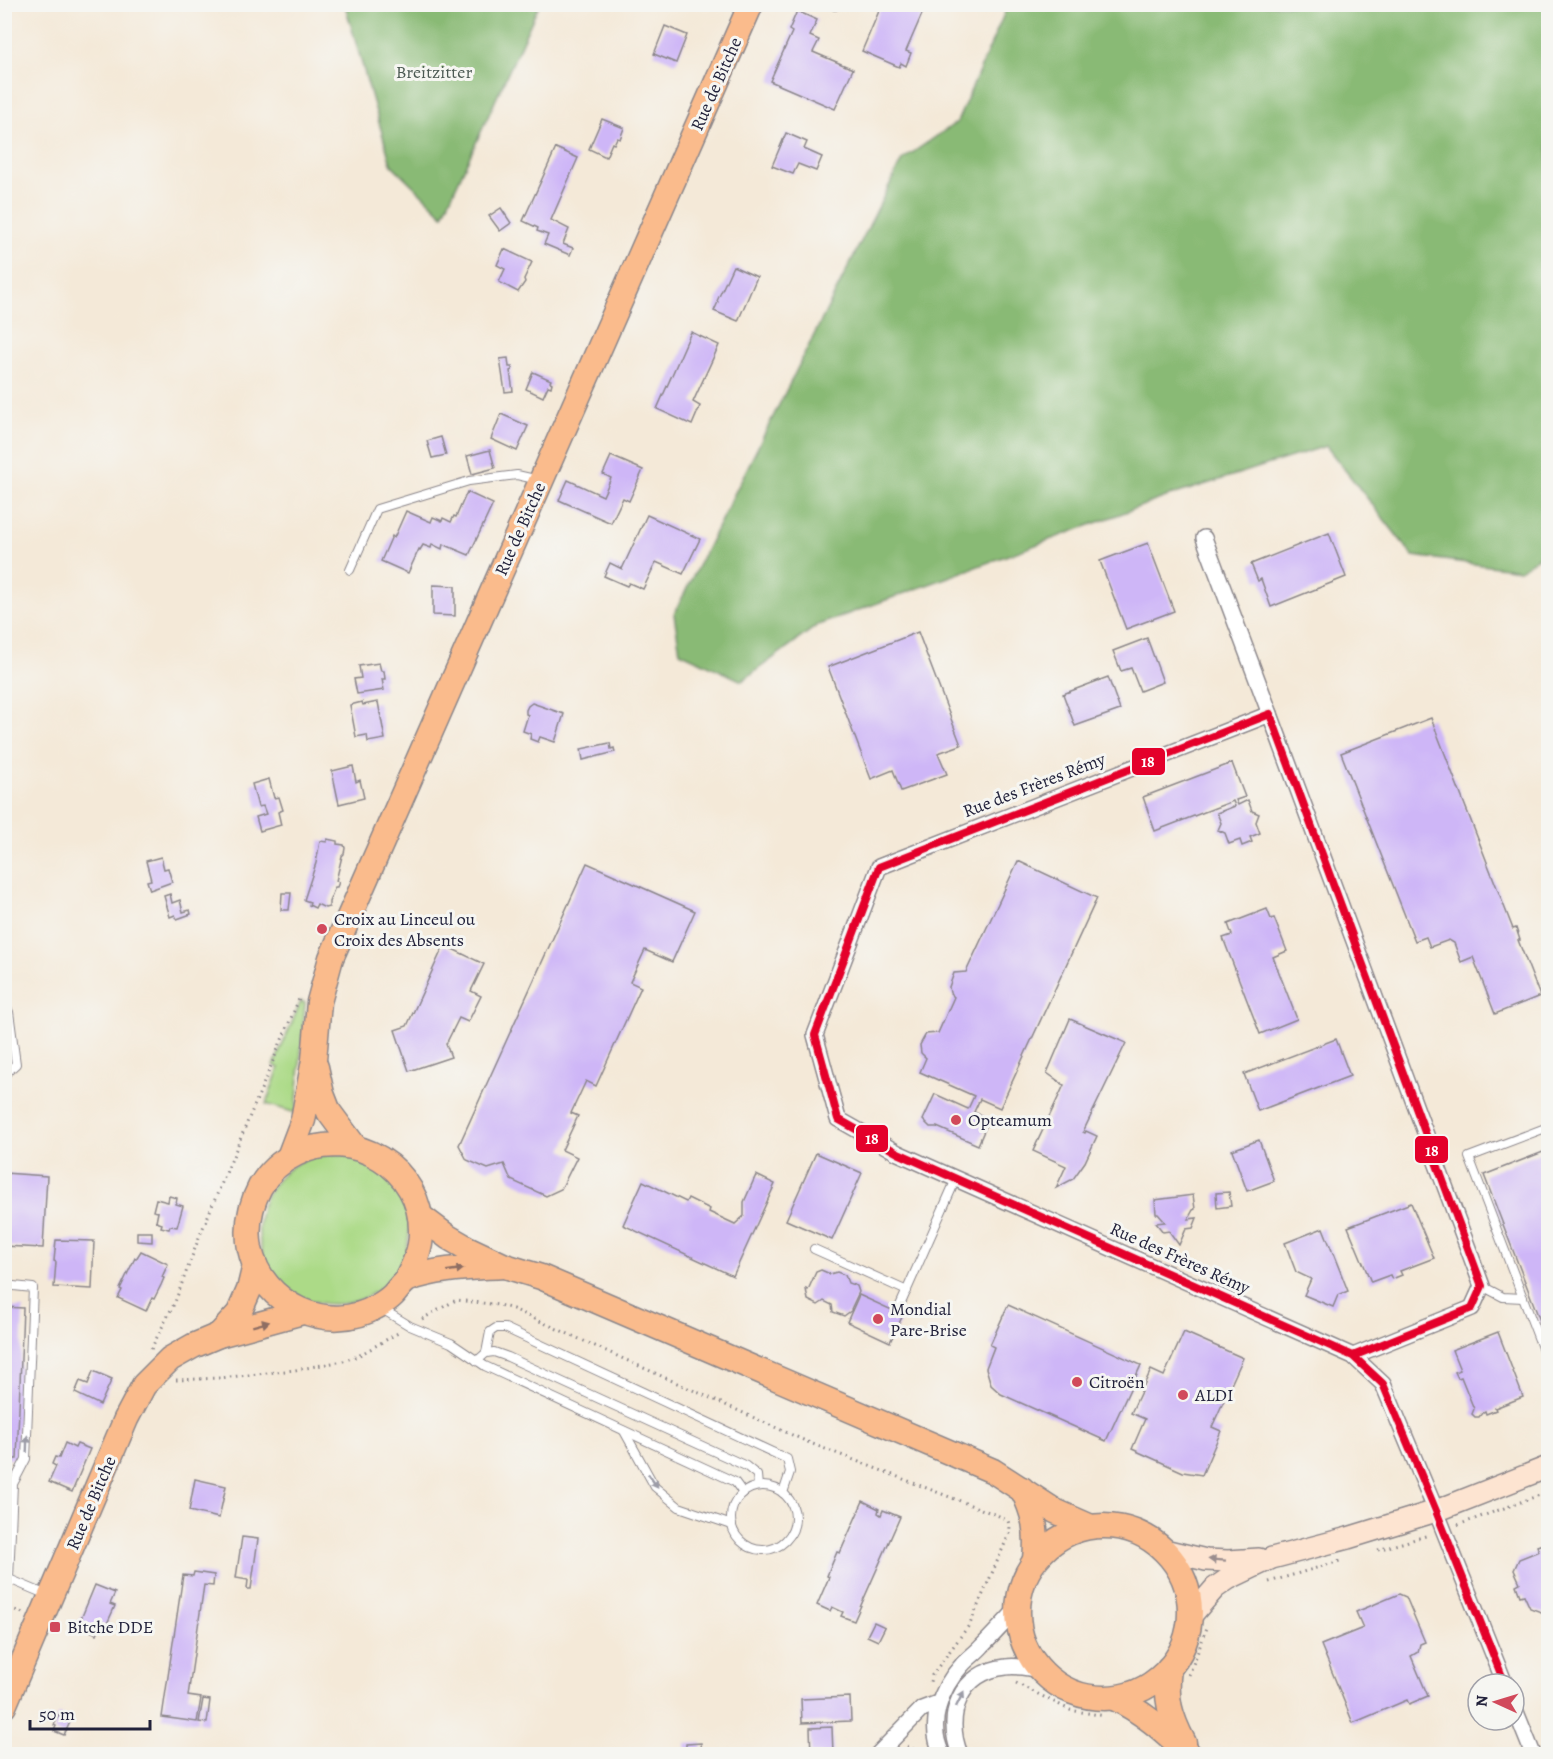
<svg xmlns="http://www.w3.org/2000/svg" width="1553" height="1759" viewBox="0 0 1553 1759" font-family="Alegreya,serif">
<rect width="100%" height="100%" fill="#f6f6f2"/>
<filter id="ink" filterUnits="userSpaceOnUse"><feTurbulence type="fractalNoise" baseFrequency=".0167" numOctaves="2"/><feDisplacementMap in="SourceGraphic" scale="12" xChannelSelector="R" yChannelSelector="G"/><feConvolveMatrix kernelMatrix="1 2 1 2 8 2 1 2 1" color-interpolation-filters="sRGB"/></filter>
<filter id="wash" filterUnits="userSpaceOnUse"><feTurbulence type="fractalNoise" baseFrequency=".008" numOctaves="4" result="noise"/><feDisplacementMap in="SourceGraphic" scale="24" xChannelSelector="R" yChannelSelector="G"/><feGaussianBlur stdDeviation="1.35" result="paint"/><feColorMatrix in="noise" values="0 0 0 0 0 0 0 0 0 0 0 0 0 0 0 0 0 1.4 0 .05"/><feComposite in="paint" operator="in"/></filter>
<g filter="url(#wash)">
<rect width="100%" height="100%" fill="#f4e9d8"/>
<g fill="#acda87" stroke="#677e61" stroke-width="1.5">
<polygon points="301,1001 305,1003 296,1113 266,1104 279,1068 274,1065"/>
<circle cx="334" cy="1229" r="75"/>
</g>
<g fill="#89ba74" stroke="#566e58" stroke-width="1.5">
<polygon points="345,5 539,5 443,215 391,164"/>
<polygon points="1008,5 1548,5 1548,550 1520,570 1413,556 1326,446 1166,497 818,625 742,681 680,652 674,614 902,160 957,122"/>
</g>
<g id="blocks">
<g fill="#ceb6f7">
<polygon points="882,4 926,5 906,51 911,53 906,66 901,63 899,67 862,51"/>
<polygon points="797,11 817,20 810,36 819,40 813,52 853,69 835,109 770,81 792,32 789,30"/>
<polygon points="665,26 687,35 676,63 654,54"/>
<polygon points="602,119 624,128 620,139 617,138 614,144 612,143 606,157 589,149"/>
<polygon points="786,133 807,142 804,149 822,157 816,171 798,164 793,174 772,166"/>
<polygon points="556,148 578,158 551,220 569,229 563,244 573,248 570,255 544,244 548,235 537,231 538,228 523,221"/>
<polygon points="501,208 511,223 500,231 489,216"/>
<polygon points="504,249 532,262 524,279 525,282 518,292 499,282 505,269 497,265"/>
<polygon points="733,266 757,277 738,321 714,311 718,302 717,301"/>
<polygon points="691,332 719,345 693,402 700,406 692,425 657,409"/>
<polygon points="508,358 509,367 512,367 512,370 510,371 513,391 505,392 500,359"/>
<polygon points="533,372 551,380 550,382 552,383 551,387 548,386 543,397 526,389"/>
<polygon points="501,414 528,426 517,451 491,439"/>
<polygon points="441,437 446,455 432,458 427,441"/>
<polygon points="490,450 495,468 472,474 467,456"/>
<polygon points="611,456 643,470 629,501 623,498 611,523 559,500 568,480 603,496 611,478 603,474"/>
<polygon points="467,492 493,504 469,555 443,544 442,549 432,544 431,548 423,545 420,550 419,549 408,573 381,561 392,536 394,538 406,511 431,522 433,517 442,521 443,518 451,522 454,516 456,517"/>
<polygon points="647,515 700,539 683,574 656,562 643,589 629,583 627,586 604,576 610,563 622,569"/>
<polygon points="1329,533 1346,577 1271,607 1261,579 1258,581 1251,564"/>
<polygon points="1148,543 1174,611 1126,629 1100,561"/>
<polygon points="433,585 455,586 455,616 433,615"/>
<polygon points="918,632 961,745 938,753 947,774 901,791 893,770 871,779 828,667"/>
<polygon points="1147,638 1163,682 1140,691 1131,668 1121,671 1113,651"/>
<polygon points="379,663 381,671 384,671 385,679 382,679 384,690 357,694 354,679 361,678 359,666"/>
<polygon points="1108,677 1120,710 1075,726 1063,694"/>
<polygon points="362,702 363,705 378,702 385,739 368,742 367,735 356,737 350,705"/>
<polygon points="532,703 564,714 555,742 540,737 538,742 530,739 531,734 523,731 528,715 526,714 526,710 528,706"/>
<polygon points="1431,718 1513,929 1516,928 1520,940 1518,940 1540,996 1495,1014 1473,957 1461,962 1454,943 1449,940 1430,947 1426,937 1415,941 1341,753"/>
<polygon points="610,743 611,749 614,748 615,752 583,760 581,749"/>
<polygon points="1232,763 1245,797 1236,800 1238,805 1248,800 1252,811 1259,814 1256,822 1260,833 1250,837 1252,842 1242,846 1240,840 1229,844 1225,833 1218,830 1221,823 1217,813 1235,806 1233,801 1155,831 1143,797"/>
<polygon points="353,766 356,782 360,780 364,798 339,804 332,771"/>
<polygon points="269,779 274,798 279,797 283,810 278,812 281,825 260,831 256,817 266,814 263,806 258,807 252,784"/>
<polygon points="327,839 337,841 337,844 344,845 345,848 344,854 342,856 336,881 339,882 337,887 335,887 329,902 329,907 325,908 317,904 315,908 309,905 310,902 304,900 316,863 320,841 327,842"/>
<polygon points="161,857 164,869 168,868 172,882 150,890 147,881 151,880 146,861"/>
<polygon points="1018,861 1097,898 1000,1108 980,1099 974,1112 989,1119 978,1145 937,1127 930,1127 923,1120 935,1094 968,1109 974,1096 920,1072 926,1058 921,1053 920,1045 926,1034 938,1033 954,997 950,993 949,987 954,973 966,972"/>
<polygon points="587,863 695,911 672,962 645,950 630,982 641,987 596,1086 586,1081 571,1113 578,1116 562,1150 577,1157 561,1189 546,1196 511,1180 504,1164 488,1169 467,1160 459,1145"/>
<polygon points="282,893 291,893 289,910 281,910"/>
<polygon points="170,894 172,903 180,900 183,912 190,910 191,914 177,919 175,915 170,917 164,896"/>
<polygon points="1267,909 1271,919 1274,918 1287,951 1273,957 1297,1019 1260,1034 1223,938 1232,935 1228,924"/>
<polygon points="444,945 484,964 471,991 481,996 468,1022 459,1018 446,1044 451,1057 409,1071 395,1030 407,1026"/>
<polygon points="1070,1019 1126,1043 1083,1132 1085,1133 1086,1131 1097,1136 1085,1162 1073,1179 1056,1188 1066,1166 1033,1151 1064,1085 1047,1073"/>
<polygon points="1336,1039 1350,1076 1258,1111 1244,1074"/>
<polygon points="1259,1140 1274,1181 1247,1191 1232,1150"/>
<polygon points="1548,1150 1548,1338 1547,1339 1484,1175"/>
<polygon points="816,1153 862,1173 832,1240 786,1220"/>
<polygon points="4,1173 47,1176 43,1248 4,1246"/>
<polygon points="756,1175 775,1184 733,1276 623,1225 643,1181 686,1202 688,1198 710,1209 709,1212 735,1224 744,1216 744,1202"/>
<polygon points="1229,1192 1231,1206 1217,1208 1216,1193"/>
<polygon points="1193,1195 1195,1209 1193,1210 1188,1219 1197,1218 1193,1228 1186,1229 1179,1245 1169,1231 1163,1232 1156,1223 1165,1222 1158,1214 1156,1214 1155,1200"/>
<polygon points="169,1196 177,1198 176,1204 183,1206 177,1227 170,1226 169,1229 161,1227 162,1224 156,1222 158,1212 153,1211 156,1199 168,1202"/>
<polygon points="1411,1203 1434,1258 1400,1271 1402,1275 1392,1279 1390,1275 1371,1282 1348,1227"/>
<polygon points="1323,1228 1348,1291 1338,1295 1333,1307 1304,1295 1311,1279 1296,1272 1285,1243"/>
<polygon points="137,1232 152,1232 152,1242 137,1241"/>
<polygon points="56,1240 94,1241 92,1289 54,1287 56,1262 54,1261"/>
<polygon points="141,1251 168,1264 162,1277 164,1278 161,1285 154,1299 152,1298 146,1311 118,1298 122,1290 120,1289 135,1258 136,1259"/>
<polygon points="821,1270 830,1274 837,1272 845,1275 848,1283 857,1286 859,1292 851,1309 852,1310 844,1316 833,1312 832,1305 824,1301 818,1305 808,1300 806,1289 808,1290 816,1272"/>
<polygon points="859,1295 903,1315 890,1342 847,1322"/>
<polygon points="1008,1305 1141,1365 1106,1441 1001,1394 991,1385 986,1368 994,1347 990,1345"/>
<polygon points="4,1307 23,1308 17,1459 4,1459"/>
<polygon points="1184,1332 1243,1358 1212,1427 1221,1431 1202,1475 1183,1472 1132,1449 1145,1419 1131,1413 1151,1370 1164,1376"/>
<polygon points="1498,1332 1523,1397 1495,1408 1496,1410 1486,1414 1485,1411 1482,1413 1479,1417 1475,1417 1472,1414 1474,1409 1461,1377 1458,1378 1455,1372 1460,1370 1452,1350"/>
<polygon points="93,1371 112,1379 100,1405 75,1393 80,1381 88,1384"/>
<polygon points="65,1443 75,1448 77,1444 90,1449 72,1492 49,1482 56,1466 52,1464 55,1457 59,1458"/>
<polygon points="195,1479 226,1486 219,1518 189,1511"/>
<polygon points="863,1501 879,1509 878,1513 881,1515 883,1510 900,1517 854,1621 841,1616 843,1612 832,1607 830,1611 817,1605 829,1577 827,1576 837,1552 840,1553"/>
<polygon points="242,1537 258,1539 251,1589 247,1589 248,1580 236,1578"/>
<polygon points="1548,1542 1548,1623 1543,1611 1541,1612 1530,1608 1524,1595 1520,1596 1516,1585 1520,1583 1514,1570 1519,1559 1539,1551 1537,1546"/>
<polygon points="194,1572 214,1575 213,1586 204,1585 188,1696 201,1698 197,1722 162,1717 183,1575 193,1576"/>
<polygon points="95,1585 115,1593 110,1604 115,1606 106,1626 101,1624 97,1634 78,1626"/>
<polygon points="1399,1594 1406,1597 1425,1642 1420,1644 1418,1652 1411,1656 1428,1696 1409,1704 1407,1700 1353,1723 1321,1645 1363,1628 1356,1612"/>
<polygon points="874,1622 885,1627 878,1641 867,1636"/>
<polygon points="850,1697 851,1721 802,1723 801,1699"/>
<polygon points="203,1699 210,1700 207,1723 199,1722"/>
<polygon points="59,1714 71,1720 64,1735 54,1731 56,1726 54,1725"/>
<polygon points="832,1727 833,1754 811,1754 810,1728"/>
<polygon points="701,1743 702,1754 686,1754 686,1744"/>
</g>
</g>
</g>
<g filter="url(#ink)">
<use href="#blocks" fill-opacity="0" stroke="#8b868a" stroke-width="1.5"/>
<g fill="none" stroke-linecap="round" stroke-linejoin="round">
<g stroke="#8b868a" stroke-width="10">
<g id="lane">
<polyline points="831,4 835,6"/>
<polyline points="350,570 377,509 469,481 517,475 539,480"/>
<polyline points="4,1075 16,1064 9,1012"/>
<polyline points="1548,1127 1469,1157 1546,1358 1548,1359"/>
<polyline points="814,1249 907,1291"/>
<polyline points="4,1285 33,1288 26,1459 13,1484 9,1579 47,1595"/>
<polyline points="1482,1286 1503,1297 1523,1298"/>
<polyline points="382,1309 410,1326 451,1343 485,1366 735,1482 743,1493"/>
<polyline points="898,1310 956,1179"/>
<polyline points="486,1353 490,1332 496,1328 505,1328 787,1459 790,1472 783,1493"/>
<polyline points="477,1361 486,1353 494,1352 508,1357 746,1466 757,1475 758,1486"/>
<polyline points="624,1431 655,1487 679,1507 732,1525"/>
<circle cx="763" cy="1518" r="32"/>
</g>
</g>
<g stroke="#8b868a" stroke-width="18">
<g id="street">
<polyline points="1204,538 1270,714"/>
<polyline points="1353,1356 1472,1308 1482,1286 1270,714 879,867 815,1035 838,1119 898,1153 1353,1356 1383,1384 1436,1511 1505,1684"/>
<polyline points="1514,1707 1533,1754"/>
<polyline points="878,1754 922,1709 938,1703"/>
<path d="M 942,1754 C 927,1724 940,1689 962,1665 C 968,1658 976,1653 982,1646 C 994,1634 1005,1622 1017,1609"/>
<path d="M 960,1754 C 944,1715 960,1672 1006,1667 C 1017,1665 1028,1668 1039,1670"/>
</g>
</g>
<g stroke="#8b868a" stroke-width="24">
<g id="secondary">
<polyline points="1164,1550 1206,1560 1228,1561 1259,1559"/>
<polyline points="1190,1617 1215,1588 1228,1579 1272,1558 1348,1538 1436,1511 1548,1467"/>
</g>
</g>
<g stroke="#8b868a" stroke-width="27">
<g id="primary">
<polyline points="316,1067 322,1094 329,1112 355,1147"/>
<polyline points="289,1157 303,1120 314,1060 319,1002 331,958 751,4"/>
<polyline points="420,1216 448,1237 467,1248 505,1266 541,1277 993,1471 1055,1511 1089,1526"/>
<path d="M 406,1280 C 414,1265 421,1250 421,1233 C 423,1168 353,1126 296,1154 C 281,1161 268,1173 260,1187 C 250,1206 246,1227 250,1249 C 262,1305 328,1336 378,1306 C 383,1303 389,1299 393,1295 C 398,1290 402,1282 409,1279 C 438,1268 472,1268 503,1266"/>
<polyline points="219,1335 239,1313 249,1290 255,1265"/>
<path d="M 1022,1489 C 1034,1513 1038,1531 1035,1559"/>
<circle cx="1104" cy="1612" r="86"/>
<path d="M 1169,1668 C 1165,1699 1170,1716 1184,1743"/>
<path d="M 1114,1698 C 1144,1712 1165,1732 1189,1754"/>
<polyline points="4,1706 126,1419 144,1385 170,1359 193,1346 219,1335 303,1312"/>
</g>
</g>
<g stroke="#8b868a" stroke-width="3" stroke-dasharray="1.5 4.5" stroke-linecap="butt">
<polyline points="422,1319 456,1300 499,1305 513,1309 810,1443 999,1516 1008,1521 1010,1527 1009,1534 970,1624 932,1675 929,1685"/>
<polyline points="151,1349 175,1302 200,1235 299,999"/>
<polyline points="176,1380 220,1378 295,1370 343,1361 358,1356 398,1333"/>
<polyline points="1458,1525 1548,1492"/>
<polyline points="1378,1550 1429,1535"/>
<polyline points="1269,1582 1340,1561"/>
<polyline points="4,1606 23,1613"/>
<polyline points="1189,1675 1208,1625"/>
<polyline points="1016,1683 1070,1710 1105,1716"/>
<polyline points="907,1746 917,1751 926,1753"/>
</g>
<use href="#lane" stroke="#fff" stroke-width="8"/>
<use href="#street" stroke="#fff" stroke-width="15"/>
<use href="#secondary" stroke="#fde4d1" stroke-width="21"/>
<use href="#primary" stroke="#fabb8c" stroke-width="24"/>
<g stroke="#f6f6f2" stroke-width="12">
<polyline id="bus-1" points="1353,1356 1472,1308 1482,1286 1270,714 879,867 815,1035 838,1119 898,1153 1353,1356 1383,1384 1436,1511 1505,1684"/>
</g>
<use href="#bus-1" stroke="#e4002b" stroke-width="8"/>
</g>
<defs><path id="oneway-solid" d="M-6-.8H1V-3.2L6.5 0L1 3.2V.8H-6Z" transform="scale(1.5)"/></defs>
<g fill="#8e6e64">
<use href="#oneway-solid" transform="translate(455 1270) rotate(-8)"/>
<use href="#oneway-solid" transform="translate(261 1324) rotate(-15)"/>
</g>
<g fill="#9c9ca7">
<use href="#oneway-solid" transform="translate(27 1444) rotate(-88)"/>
<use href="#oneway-solid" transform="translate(653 1481) rotate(56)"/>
<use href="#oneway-solid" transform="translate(960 1699) rotate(-63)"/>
</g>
<use fill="#9a8d8e" href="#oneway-solid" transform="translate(1217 1560) rotate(-176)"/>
</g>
<g fill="#d1495b" stroke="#f6f6f2" stroke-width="2">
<circle cx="322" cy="929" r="6"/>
<circle cx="956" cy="1120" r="6"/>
<circle cx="878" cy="1319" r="6"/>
<circle cx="1077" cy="1382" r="6"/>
<circle cx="1183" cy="1395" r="6"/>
<rect x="49" y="1621" width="12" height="12" rx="3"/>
</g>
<g text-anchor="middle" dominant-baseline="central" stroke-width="6" stroke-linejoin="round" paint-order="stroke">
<g font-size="18" fill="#4b5952" stroke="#f6f6f2">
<text x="434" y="72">Breitzitter</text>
</g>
<g font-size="18" fill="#22223b" stroke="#f6f6f2">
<text transform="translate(716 84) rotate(-66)">Rue de Bitche</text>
<text transform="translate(520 529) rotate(-66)">Rue de Bitche</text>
<text transform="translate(1034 785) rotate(-21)">Rue des Frères Rémy</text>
<text transform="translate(1180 1258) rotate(24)">Rue des Frères Rémy</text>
<text transform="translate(91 1503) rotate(-67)">Rue de Bitche</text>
</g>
<g font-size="18" fill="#22223b" stroke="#f6f6f2" text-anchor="start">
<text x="334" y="919">Croix au Linceul ou<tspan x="334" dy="21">Croix des Absents</tspan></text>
<text x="968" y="1120">Opteamum</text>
<text x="890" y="1309">Mondial<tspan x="890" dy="21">Pare-Brise</tspan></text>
<text x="1089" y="1382">Citroën</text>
<text x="1195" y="1395">ALDI</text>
<text x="67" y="1627">Bitche DDE</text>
</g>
</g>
<g stroke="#f6f6f2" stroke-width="2">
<rect x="1131" y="747" width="35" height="29" rx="6" fill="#e4002b"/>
<rect x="855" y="1124" width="34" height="29" rx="6" fill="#e4002b"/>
<rect x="1414" y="1135" width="35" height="29" rx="6" fill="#e4002b"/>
</g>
<g font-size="16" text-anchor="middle" font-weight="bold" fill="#fff">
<text x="1148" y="767">18</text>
<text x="872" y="1144">18</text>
<text x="1432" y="1156">18</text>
</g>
<rect width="1553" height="1759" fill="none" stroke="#f6f6f2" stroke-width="24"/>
<g transform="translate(1496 1702) rotate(274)"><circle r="28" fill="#f6f6f2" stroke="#a1a1a9" stroke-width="1.5"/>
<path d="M0-4.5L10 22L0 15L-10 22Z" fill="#d1495b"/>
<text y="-9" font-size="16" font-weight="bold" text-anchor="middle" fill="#22223b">N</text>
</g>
<path d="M30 1720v9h120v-9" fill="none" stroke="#22223b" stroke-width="3"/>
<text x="39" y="1720" font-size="18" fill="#22223b" stroke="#f6f6f2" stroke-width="4.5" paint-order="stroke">50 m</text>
</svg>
